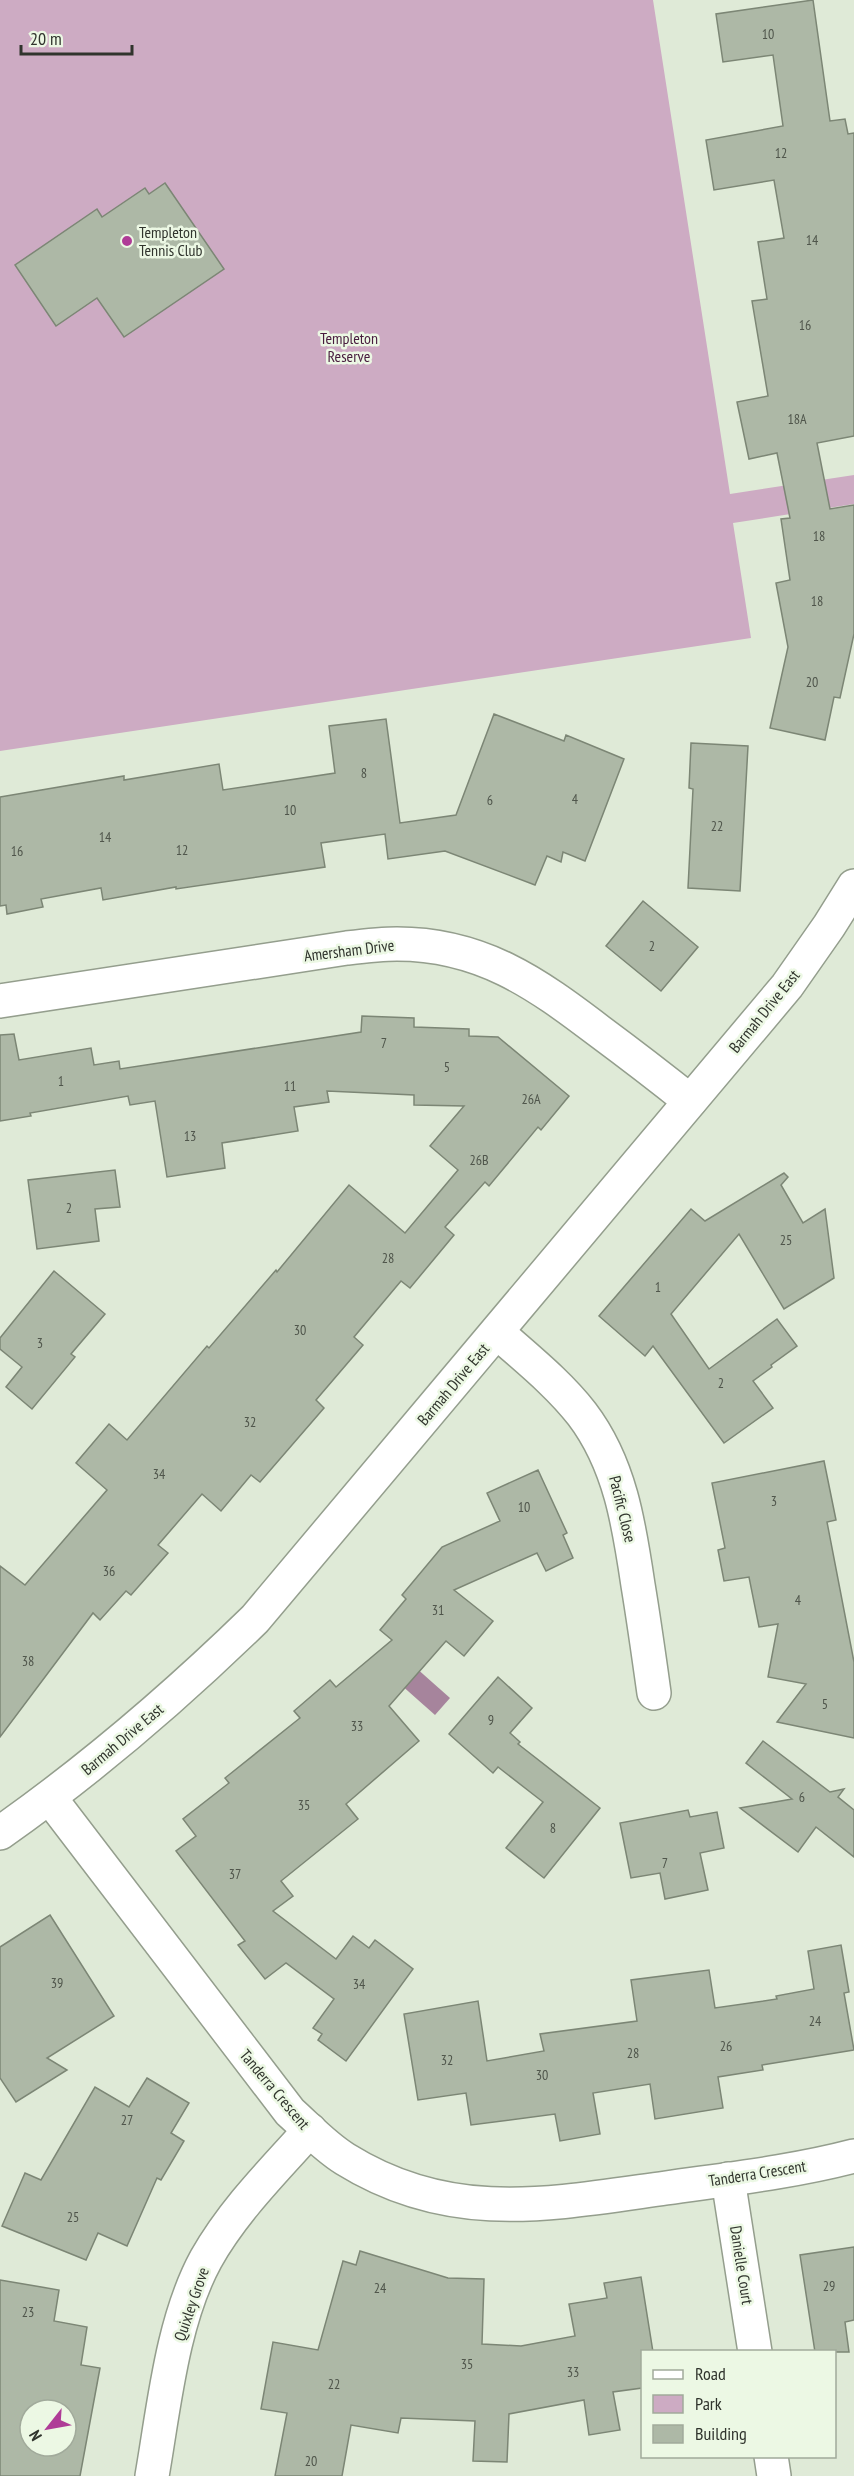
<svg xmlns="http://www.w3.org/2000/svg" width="854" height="2476" viewBox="0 0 854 2476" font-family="'PT Sans Narrow',sans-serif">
<rect width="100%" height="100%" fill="#dfead7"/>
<polygon fill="#cdabc3" points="0,0 653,0 730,494 854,475 854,504 733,523 751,638 0,751"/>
<polygon fill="#a6849c" points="406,1659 450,1698 435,1715 391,1676"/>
<g fill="#adb8a6" stroke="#7c8675" stroke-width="1.5" fill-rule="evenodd">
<polygon points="813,0 830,121 845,119 848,134 854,133 854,436 817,443 830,509 854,505 854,634 840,698 834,697 825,740 770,728 788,647 776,583 790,580 781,519 790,518 777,453 749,459 737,402 768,396 752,301 767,299 758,242 784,238 774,180 714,190 706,140 783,126 773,55 723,62 716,14"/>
<polygon points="165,183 224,269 124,337 97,298 56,326 15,265 97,209 102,217 145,188 149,194"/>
<polygon points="494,714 564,741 566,735 624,759 585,861 563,852 561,862 547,856 535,885 445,851 388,859 385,834 321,843 325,867 176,889 176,887 103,900 101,888 41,899 43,907 7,914 6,905 0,906 0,797 124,776 124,780 219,764 223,790 335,773 329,726 386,719 400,823 456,815"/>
<polygon points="691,743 748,746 740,891 688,888 693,789 689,788"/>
<polygon points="643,901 698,947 661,991 606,946"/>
<polygon points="362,1016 414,1018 414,1027 469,1029 469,1036 498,1037 569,1096 541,1130 538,1127 489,1186 485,1182 445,1227 454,1235 410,1288 401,1281 354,1337 363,1345 316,1400 324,1408 260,1482 251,1475 221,1511 202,1494 158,1545 168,1553 131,1595 126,1591 100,1620 93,1613 0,1737 0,1566 25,1585 107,1490 76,1463 109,1424 127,1440 207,1346 209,1348 276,1270 277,1272 349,1185 405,1233 458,1170 430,1146 464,1106 414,1105 414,1095 327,1091 329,1102 294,1107 298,1131 222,1143 225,1168 167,1177 155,1101 130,1105 128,1096 30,1113 31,1116 0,1121 0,1035 14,1034 19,1060 91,1048 94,1065 119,1061 120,1069 361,1032"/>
<polygon points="115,1170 120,1207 95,1209 99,1241 37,1249 28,1180"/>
<polygon points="784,1173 788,1177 781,1185 803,1223 825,1209 834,1278 784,1309 739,1234 671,1314 709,1369 777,1319 797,1346 771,1365 772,1367 753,1381 773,1408 724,1443 653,1346 645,1356 599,1316 691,1209 705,1221"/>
<polygon points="54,1271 105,1314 71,1354 75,1357 32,1409 6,1387 22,1367 0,1349 0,1338"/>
<polygon points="824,1461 836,1520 827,1522 854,1662 854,1738 777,1722 806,1684 768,1677 778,1624 759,1627 749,1577 724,1581 718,1550 725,1548 712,1483"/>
<polygon points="538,1470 567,1533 563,1535 573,1558 546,1571 537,1553 454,1590 493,1621 464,1656 446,1641 389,1706 419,1741 346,1804 358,1819 281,1881 293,1896 273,1911 336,1959 353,1936 369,1948 375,1940 413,1969 346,2061 318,2040 322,2034 313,2028 334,1999 286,1963 265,1979 238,1945 245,1941 176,1851 196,1836 183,1819 229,1783 225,1778 300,1718 294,1711 330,1680 336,1687 392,1640 380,1630 406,1599 402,1595 442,1547 500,1521 487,1493"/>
<polygon points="498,1677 532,1708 510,1733 520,1742 518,1744 600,1808 544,1878 506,1848 543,1802 498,1767 493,1773 449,1734"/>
<polygon points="763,1741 830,1792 844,1789 838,1797 854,1810 854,1857 816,1827 798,1852 740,1808 792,1799 746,1763"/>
<polygon points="688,1810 690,1817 717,1812 724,1848 700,1853 708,1890 665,1899 660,1873 631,1878 620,1823"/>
<polygon points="50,1915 114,2016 47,2058 67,2070 16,2102 0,2078 0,1947"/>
<polygon points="841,1945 849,1992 844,1993 854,2050 762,2065 763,2070 718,2077 723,2108 655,2119 650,2084 593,2093 600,2134 560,2141 555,2114 471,2125 466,2093 418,2100 404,2014 478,2001 487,2061 544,2051 540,2034 637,2021 631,1980 709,1970 715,2008 777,1999 776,1996 814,1989 808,1951"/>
<polygon points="147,2078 189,2103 171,2133 184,2141 161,2180 157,2178 127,2246 98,2233 86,2260 2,2226 25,2173 41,2180 95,2087 129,2107"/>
<polygon points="854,2247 854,2320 845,2322 849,2352 815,2352 800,2255"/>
<polygon points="360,2251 448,2278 484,2279 482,2344 521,2346 575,2336 569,2304 607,2298 604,2283 641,2277 653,2352 642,2352 642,2388 613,2392 620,2430 589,2435 584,2400 509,2414 507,2462 473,2461 475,2421 401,2418 398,2433 351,2425 342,2476 275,2476 287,2413 261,2409 273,2342 318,2350 343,2261 356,2265"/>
<path d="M 0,2280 L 59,2290 L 54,2321 L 87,2327 L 81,2365 L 100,2368 L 80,2476 L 0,2476 ZM 30,2410 L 66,2410 L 66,2446 L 30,2446 Z"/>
</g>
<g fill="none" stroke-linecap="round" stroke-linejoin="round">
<g stroke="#949e8d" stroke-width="36">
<g id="minor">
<path d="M 0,1001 L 347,948 C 364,946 381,944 397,944 C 481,944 536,983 599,1031 C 630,1054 660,1077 690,1101"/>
<path d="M 497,1332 C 526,1358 558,1383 582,1414 C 620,1464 629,1524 638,1585 C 644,1621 649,1657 654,1693"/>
<path d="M 50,1798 L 290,2112 C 308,2128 324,2146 345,2159 C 451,2225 551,2204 666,2188 C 729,2179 793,2172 854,2156"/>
<path d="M 0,1833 C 91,1769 175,1697 255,1619 L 787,986 L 829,926 L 854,886"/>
<polyline points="728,2179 755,2352"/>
<polyline points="771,2456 774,2476"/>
<path d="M 152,2476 C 164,2407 172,2321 206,2259 C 233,2211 273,2171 310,2130"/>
</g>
</g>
<use href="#minor" stroke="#fff" stroke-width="33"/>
</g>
<circle fill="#af3c97" stroke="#ecf8e4" stroke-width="2" cx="127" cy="241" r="6"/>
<g text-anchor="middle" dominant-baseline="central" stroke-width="5" stroke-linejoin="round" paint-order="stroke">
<g font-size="14" fill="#4f554b">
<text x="768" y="34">10</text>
<text x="781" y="153">12</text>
<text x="812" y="240">14</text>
<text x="805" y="325">16</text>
<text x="797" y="419">18A</text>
<text x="819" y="536">18</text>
<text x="817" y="601">18</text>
<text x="812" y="682">20</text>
<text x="364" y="773">8</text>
<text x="575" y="799">4</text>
<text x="490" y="800">6</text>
<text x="290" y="810">10</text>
<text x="717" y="826">22</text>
<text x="105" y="837">14</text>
<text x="182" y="850">12</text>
<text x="17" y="851">16</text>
<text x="652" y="946">2</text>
<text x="384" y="1043">7</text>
<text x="447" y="1067">5</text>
<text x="61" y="1081">1</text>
<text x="290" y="1086">11</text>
<text x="531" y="1099">26A</text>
<text x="190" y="1136">13</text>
<text x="479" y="1160">26B</text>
<text x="69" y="1208">2</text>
<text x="786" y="1240">25</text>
<text x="388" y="1258">28</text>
<text x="658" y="1287">1</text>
<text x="300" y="1330">30</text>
<text x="40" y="1343">3</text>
<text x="721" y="1383">2</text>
<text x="250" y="1422">32</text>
<text x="159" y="1474">34</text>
<text x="774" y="1501">3</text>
<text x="524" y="1507">10</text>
<text x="109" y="1571">36</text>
<text x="798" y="1600">4</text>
<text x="438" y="1610">31</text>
<text x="28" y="1661">38</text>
<text x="825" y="1704">5</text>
<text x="491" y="1720">9</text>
<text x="357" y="1726">33</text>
<text x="802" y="1797">6</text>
<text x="304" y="1805">35</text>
<text x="553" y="1828">8</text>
<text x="665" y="1863">7</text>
<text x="235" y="1874">37</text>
<text x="57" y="1983">39</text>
<text x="359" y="1984">34</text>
<text x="815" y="2021">24</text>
<text x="726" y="2046">26</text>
<text x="633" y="2053">28</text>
<text x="447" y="2060">32</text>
<text x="542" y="2075">30</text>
<text x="127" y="2120">27</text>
<text x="73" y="2217">25</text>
<text x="829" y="2286">29</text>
<text x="380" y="2288">24</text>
<text x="28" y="2312">23</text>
<text x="467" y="2364">35</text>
<text x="573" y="2372">33</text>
<text x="334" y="2384">22</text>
<text x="311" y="2461">20</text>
</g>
<g font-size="16" fill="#30342d" stroke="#ecf8e4" text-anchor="start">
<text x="139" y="232">Templeton<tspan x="139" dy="18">Tennis Club</tspan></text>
</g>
<g font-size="16" fill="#481c3e" stroke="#ecf8e4">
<text x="349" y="338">Templeton<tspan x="349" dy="18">Reserve</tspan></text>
</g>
<g font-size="16" fill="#30342d" stroke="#ecf8e4">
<text transform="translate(349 950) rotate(-7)">Amersham Drive</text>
<text transform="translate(764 1011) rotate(-51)">Barmah Drive East</text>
<text transform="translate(453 1384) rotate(-50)">Barmah Drive East</text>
<text transform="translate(623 1509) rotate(76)">Pacific Close</text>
<text transform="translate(122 1739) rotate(-40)">Barmah Drive East</text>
<text transform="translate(275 2089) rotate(50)">Tanderra Crescent</text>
<text transform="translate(757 2173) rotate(-9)">Tanderra Crescent</text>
<text transform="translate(742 2265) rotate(81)">Danielle Court</text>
<text transform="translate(191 2304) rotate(-71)">Quixley Grove</text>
</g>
</g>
<rect x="641" y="2350" width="195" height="108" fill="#ecf8e4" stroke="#a1aa9b" stroke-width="1.5"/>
<rect x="653" y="2370" width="30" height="9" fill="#ffffff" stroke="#a1aa9b" stroke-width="1.5"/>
<text x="695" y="2380" font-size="18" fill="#30342d">Road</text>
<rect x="653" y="2395" width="30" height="18" fill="#cdabc3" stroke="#a1aa9b" stroke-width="1.5"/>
<text x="695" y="2410" font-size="18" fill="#30342d">Park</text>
<rect x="653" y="2425" width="30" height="18" fill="#adb8a6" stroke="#a1aa9b" stroke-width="1.5"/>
<text x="695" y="2440" font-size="18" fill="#30342d">Building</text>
<g transform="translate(48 2428) rotate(239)"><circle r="28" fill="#ecf8e4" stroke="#a1aa9b" stroke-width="1.5"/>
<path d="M0-4.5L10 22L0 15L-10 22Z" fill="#af3c97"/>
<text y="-9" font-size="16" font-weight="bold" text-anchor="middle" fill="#30342d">N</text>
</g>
<path d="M21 45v9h111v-9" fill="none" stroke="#30342d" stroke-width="3"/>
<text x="30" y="45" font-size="18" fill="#30342d" stroke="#ecf8e4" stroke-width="4.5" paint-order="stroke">20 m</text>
</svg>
